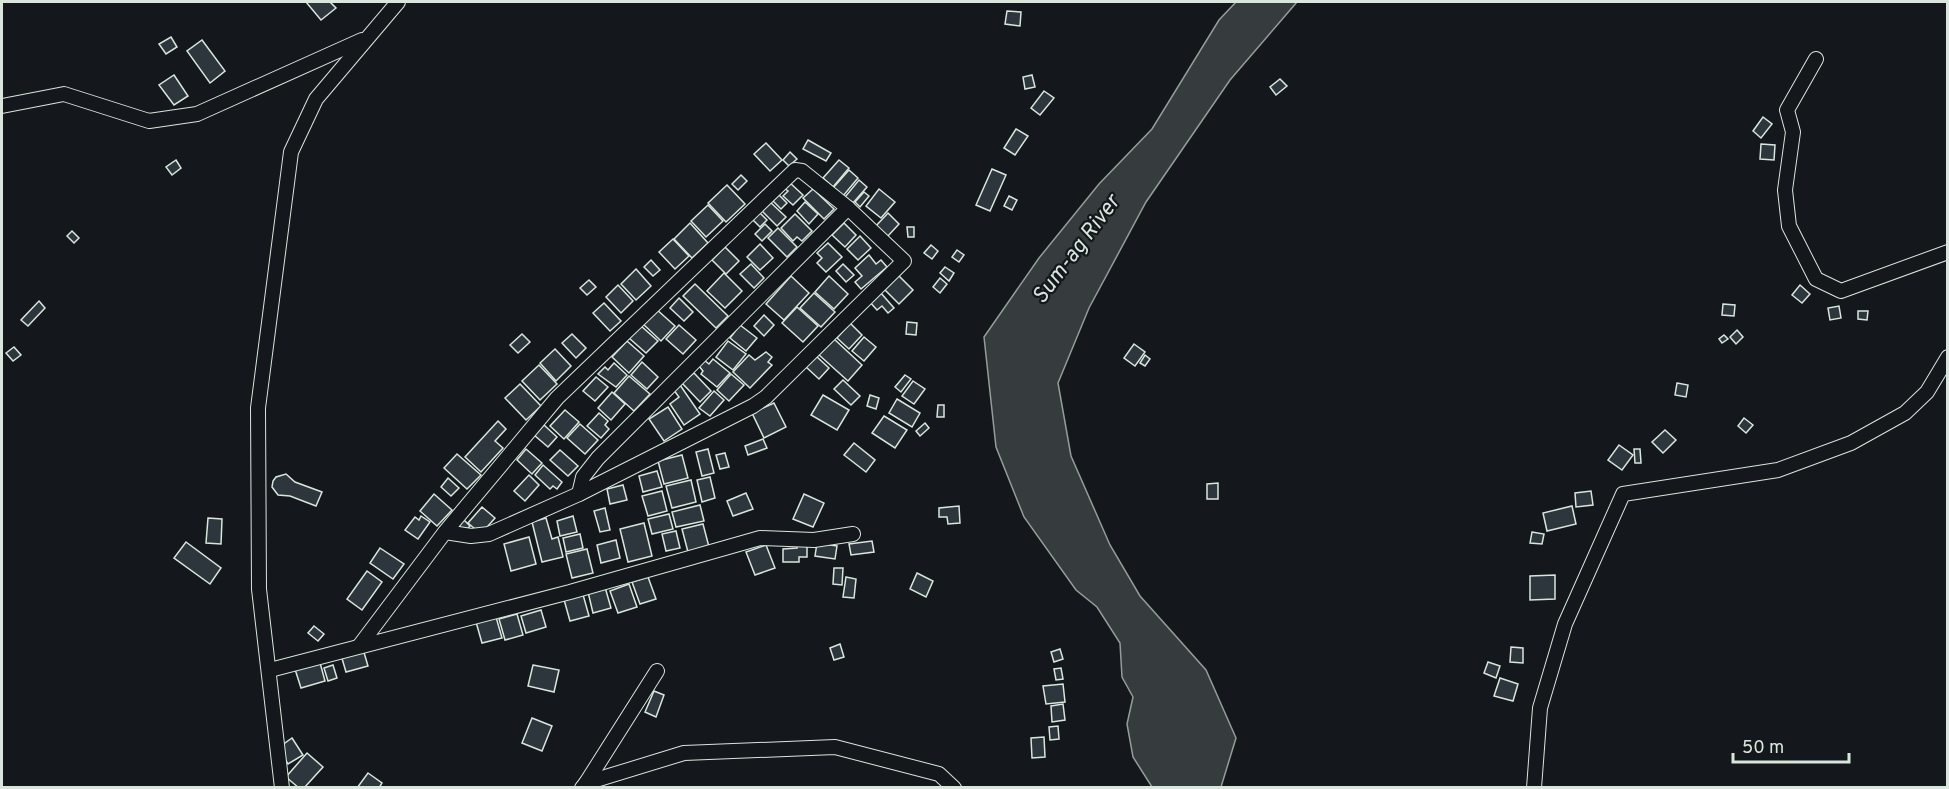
<svg xmlns="http://www.w3.org/2000/svg" width="1949" height="789" viewBox="0 0 1949 789" font-family="Overpass,sans-serif">
<rect width="100%" height="100%" fill="#14181c"/>
<polygon fill="#363b3e" stroke="#939e99" stroke-width="1.5" points="1236,2 1297,2 1230,80 1146,202 1089,308 1058,383 1071,456 1110,545 1140,596 1206,670 1236,738 1221,787 1152,787 1133,757 1127,724 1133,697 1122,677 1120,643 1097,607 1076,590 1024,517 996,447 984,337 1039,258 1099,184 1152,129 1219,20"/>
<g fill="#2c363c" stroke="#d8e6dc" stroke-width="1.5">
<polygon points="306,2 330,2 336,8 321,20"/>
<polygon points="1007,11 1021,12 1020,26 1005,24"/>
<polygon points="171,37 177,47 166,54 159,44"/>
<polygon points="202,40 225,71 210,83 187,51"/>
<polygon points="174,75 188,96 174,105 159,85"/>
<polygon points="1032,75 1035,87 1025,89 1023,77"/>
<polygon points="1280,79 1287,86 1276,95 1270,87"/>
<polygon points="1044,91 1054,98 1040,115 1031,108"/>
<polygon points="1763,117 1772,124 1761,138 1753,131"/>
<polygon points="1016,129 1028,136 1015,155 1004,148"/>
<polygon points="808,140 831,153 826,161 803,149"/>
<polygon points="766,143 782,160 770,171 754,154"/>
<polygon points="1761,144 1775,145 1774,160 1760,159"/>
<polygon points="790,152 797,159 789,166 783,160"/>
<polygon points="176,160 181,168 172,175 166,167"/>
<polygon points="839,160 849,168 833,187 823,178"/>
<polygon points="992,169 1006,175 990,211 976,205"/>
<polygon points="849,170 858,178 843,196 833,188"/>
<polygon points="741,175 747,181 738,190 732,184"/>
<polygon points="859,180 867,187 853,203 845,197"/>
<polygon points="789,182 803,195 793,205 783,196 788,191 784,188"/>
<polygon points="727,185 745,204 726,222 708,203"/>
<polygon points="813,189 834,209 824,219 803,198"/>
<polygon points="879,189 895,202 881,218 866,206"/>
<polygon points="864,192 869,196 860,207 855,202"/>
<polygon points="777,193 787,203 781,209 771,199"/>
<polygon points="1009,196 1017,200 1012,210 1004,206"/>
<polygon points="769,201 786,217 777,226 761,210"/>
<polygon points="805,202 818,214 809,224 797,211"/>
<polygon points="708,205 723,221 706,237 691,221"/>
<polygon points="760,213 767,220 760,227 753,220"/>
<polygon points="888,213 899,224 887,237 875,227"/>
<polygon points="795,214 812,231 802,241 797,237 793,241 781,228"/>
<polygon points="690,223 708,243 692,258 674,239"/>
<polygon points="844,223 856,235 845,247 832,235"/>
<polygon points="765,224 772,231 762,241 755,234"/>
<polygon points="907,227 914,227 914,237 908,237"/>
<polygon points="778,228 797,247 787,257 768,238"/>
<polygon points="72,231 79,238 74,243 67,236"/>
<polygon points="860,236 871,248 858,260 847,249"/>
<polygon points="673,239 689,256 675,269 659,252"/>
<polygon points="828,243 842,257 826,272 817,263 822,258 817,253"/>
<polygon points="760,244 773,258 760,270 747,257"/>
<polygon points="931,245 938,251 932,259 924,253"/>
<polygon points="725,247 739,261 726,274 712,260"/>
<polygon points="957,250 964,255 959,262 952,257"/>
<polygon points="869,255 876,264 881,260 887,267 861,289 855,282 862,276 855,268"/>
<polygon points="651,260 660,270 653,276 644,267"/>
<polygon points="751,264 764,278 754,288 740,274"/>
<polygon points="843,264 854,275 846,282 836,271"/>
<polygon points="945,267 954,273 949,281 940,273"/>
<polygon points="636,269 651,286 636,300 621,284"/>
<polygon points="724,273 742,291 725,308 707,291"/>
<polygon points="897,274 913,290 899,304 883,288"/>
<polygon points="791,276 809,293 784,320 766,304"/>
<polygon points="829,276 848,294 834,309 815,292"/>
<polygon points="940,278 947,284 940,293 933,287"/>
<polygon points="589,280 596,287 587,295 580,288"/>
<polygon points="695,284 728,316 716,328 683,296"/>
<polygon points="618,285 633,301 621,313 606,297"/>
<polygon points="1800,285 1810,294 1802,303 1792,295"/>
<polygon points="880,292 894,308 888,313 882,306 877,310 869,301"/>
<polygon points="814,293 835,312 821,327 800,308"/>
<polygon points="679,298 693,312 684,321 670,308"/>
<polygon points="39,301 45,308 28,326 21,320"/>
<polygon points="604,303 621,321 610,331 593,313"/>
<polygon points="1723,304 1735,305 1734,316 1722,315"/>
<polygon points="1839,306 1841,318 1830,320 1828,308"/>
<polygon points="797,307 818,326 803,342 782,323"/>
<polygon points="655,308 675,326 661,341 642,323"/>
<polygon points="1858,311 1868,311 1867,320 1858,319"/>
<polygon points="764,315 774,325 764,336 754,326"/>
<polygon points="907,322 917,323 916,335 906,334"/>
<polygon points="850,323 862,335 849,349 837,338"/>
<polygon points="679,325 696,340 683,354 666,339"/>
<polygon points="740,325 757,338 746,351 730,338"/>
<polygon points="641,326 658,341 646,353 629,338"/>
<polygon points="1737,330 1743,337 1736,344 1730,337"/>
<polygon points="522,334 530,342 518,353 510,345"/>
<polygon points="572,334 586,348 576,358 562,343"/>
<polygon points="1724,335 1728,339 1722,343 1719,339"/>
<polygon points="864,337 876,347 864,361 852,351"/>
<polygon points="833,338 862,365 848,381 818,354"/>
<polygon points="627,341 644,356 629,373 612,357"/>
<polygon points="728,341 746,354 733,370 716,357"/>
<polygon points="1134,344 1145,352 1135,366 1124,358"/>
<polygon points="14,347 21,355 13,361 6,353"/>
<polygon points="555,349 571,366 556,381 540,363"/>
<polygon points="766,352 772,357 768,362 772,365 750,388 733,372 749,355 755,360"/>
<polygon points="1145,355 1150,359 1145,366 1140,363"/>
<polygon points="816,356 829,368 819,379 806,367"/>
<polygon points="713,359 730,373 717,387 701,374 703,371 699,366 704,360 709,364"/>
<polygon points="642,362 658,377 647,389 631,375"/>
<polygon points="614,363 627,375 616,387 598,374 605,367 608,370"/>
<polygon points="539,365 557,384 540,400 522,381"/>
<polygon points="694,373 711,391 700,402 682,383"/>
<polygon points="731,374 744,385 729,401 717,390"/>
<polygon points="905,375 911,379 901,392 895,387"/>
<polygon points="629,376 650,394 634,411 614,393"/>
<polygon points="596,377 608,387 595,401 583,391"/>
<polygon points="843,380 860,396 851,405 834,389"/>
<polygon points="913,381 925,389 914,404 902,396"/>
<polygon points="1677,383 1688,385 1686,397 1675,395"/>
<polygon points="520,384 541,406 526,420 505,398"/>
<polygon points="680,385 700,414 684,425 670,404 679,397 673,389"/>
<polygon points="714,391 724,400 710,416 699,408"/>
<polygon points="612,392 625,404 611,420 598,408"/>
<polygon points="823,395 849,410 837,430 811,415"/>
<polygon points="870,395 879,398 876,409 867,406"/>
<polygon points="897,399 920,413 912,427 889,413"/>
<polygon points="774,403 786,427 764,438 752,413"/>
<polygon points="938,405 944,405 944,417 937,417"/>
<polygon points="668,407 682,429 664,441 649,419"/>
<polygon points="565,410 579,422 564,439 550,426"/>
<polygon points="599,413 608,421 605,425 609,429 601,438 587,426"/>
<polygon points="884,416 907,430 895,448 872,433"/>
<polygon points="1744,418 1753,425 1746,433 1738,426"/>
<polygon points="498,421 506,429 495,441 503,448 481,472 465,457"/>
<polygon points="925,423 929,428 920,436 916,431"/>
<polygon points="580,424 598,440 585,454 567,438"/>
<polygon points="544,425 557,437 548,447 534,435"/>
<polygon points="1665,430 1676,440 1663,453 1652,442"/>
<polygon points="763,439 767,448 748,455 745,446"/>
<polygon points="854,443 875,460 866,472 844,455"/>
<polygon points="1619,445 1633,455 1622,470 1608,460"/>
<polygon points="526,449 542,463 532,474 517,460"/>
<polygon points="708,449 714,473 702,476 696,452"/>
<polygon points="1634,449 1640,449 1641,463 1635,463"/>
<polygon points="560,450 578,466 568,476 550,460"/>
<polygon points="725,453 729,467 720,469 716,455"/>
<polygon points="457,454 481,475 467,489 444,468"/>
<polygon points="682,455 688,478 664,484 658,461"/>
<polygon points="543,465 562,482 557,489 553,486 550,489 535,475"/>
<polygon points="657,471 662,487 643,492 639,476"/>
<polygon points="286,474 295,482 322,492 316,506 290,496 278,495 272,487 273,481 276,477"/>
<polygon points="529,475 539,485 525,501 514,491"/>
<polygon points="710,477 715,498 702,502 697,480"/>
<polygon points="448,478 459,488 451,496 441,487"/>
<polygon points="691,480 696,502 672,508 666,486"/>
<polygon points="1218,483 1218,499 1207,499 1207,484"/>
<polygon points="623,485 627,500 610,504 607,489"/>
<polygon points="662,491 667,511 648,516 642,496"/>
<polygon points="1591,491 1593,505 1576,507 1575,493"/>
<polygon points="746,493 753,509 733,516 727,501"/>
<polygon points="434,494 452,510 437,526 420,511"/>
<polygon points="804,494 824,503 813,527 793,519"/>
<polygon points="700,505 704,521 676,527 672,512"/>
<polygon points="959,506 960,523 948,524 947,517 939,517 939,508"/>
<polygon points="1572,506 1576,524 1547,531 1543,513"/>
<polygon points="482,507 495,518 481,534 468,523"/>
<polygon points="605,508 610,530 600,532 594,511"/>
<polygon points="669,514 673,529 652,534 648,519"/>
<polygon points="421,516 430,522 418,539 405,530 415,517 419,520"/>
<polygon points="573,516 577,532 560,536 557,521"/>
<polygon points="208,518 222,519 221,544 206,543"/>
<polygon points="546,518 552,539 558,537 563,557 542,562 532,522"/>
<polygon points="463,519 470,526 464,533 457,526"/>
<polygon points="644,523 652,556 628,562 620,529"/>
<polygon points="703,524 709,547 688,552 682,529"/>
<polygon points="676,531 680,548 666,551 662,534"/>
<polygon points="1532,532 1544,534 1542,544 1530,543"/>
<polygon points="580,534 583,548 566,552 563,538"/>
<polygon points="529,537 536,564 511,571 504,544"/>
<polygon points="616,540 620,558 601,563 597,545"/>
<polygon points="872,541 874,552 851,555 849,544"/>
<polygon points="186,542 221,568 210,584 174,558"/>
<polygon points="807,542 807,557 799,557 799,562 783,562 783,549 797,548 797,543"/>
<polygon points="817,543 837,546 835,559 815,556"/>
<polygon points="766,545 775,568 755,575 746,552"/>
<polygon points="380,548 404,564 393,579 370,563"/>
<polygon points="587,549 593,573 572,578 566,554"/>
<polygon points="834,568 843,568 842,585 833,584"/>
<polygon points="367,571 382,582 362,610 347,599"/>
<polygon points="917,573 933,581 926,597 910,589"/>
<polygon points="1555,575 1555,599 1530,600 1530,576"/>
<polygon points="648,577 656,599 640,604 632,582"/>
<polygon points="846,577 856,579 854,598 843,597"/>
<polygon points="629,584 637,607 618,613 610,591"/>
<polygon points="605,587 611,608 593,613 588,592"/>
<polygon points="582,591 589,616 570,621 563,596"/>
<polygon points="541,610 546,627 526,633 521,616"/>
<polygon points="517,614 523,635 505,640 499,619"/>
<polygon points="496,617 502,638 482,643 476,622"/>
<polygon points="314,626 324,634 318,641 308,633"/>
<polygon points="840,644 844,657 834,660 830,648"/>
<polygon points="1511,647 1523,648 1523,663 1510,662"/>
<polygon points="363,649 368,666 346,672 341,655"/>
<polygon points="1060,649 1063,659 1054,662 1051,652"/>
<polygon points="319,659 325,681 301,688 294,666"/>
<polygon points="1488,662 1500,666 1496,678 1484,673"/>
<polygon points="333,665 337,678 328,681 324,668"/>
<polygon points="533,665 559,670 554,692 528,686"/>
<polygon points="1061,668 1063,679 1056,680 1054,669"/>
<polygon points="1500,678 1518,684 1513,701 1494,696"/>
<polygon points="1063,684 1065,702 1046,704 1043,686"/>
<polygon points="654,691 664,695 656,717 645,712"/>
<polygon points="1063,704 1065,720 1052,722 1051,706"/>
<polygon points="532,718 552,726 542,751 522,743"/>
<polygon points="1058,726 1059,739 1050,740 1049,727"/>
<polygon points="1044,737 1045,757 1032,758 1031,738"/>
<polygon points="292,738 303,755 288,764 278,748"/>
<polygon points="307,753 323,767 304,788 299,788 286,777"/>
<polygon points="368,773 382,783 379,788 357,788"/>
</g>
<g fill="none" stroke-linecap="round" stroke-linejoin="round">
<g stroke="#d8e6dc" stroke-width="16">
<g id="street">
<polyline points="1816,59 1787,110 1793,132 1785,190 1789,226 1816,279 1841,291 1948,252"/>
<polyline points="2,106 64,94 149,121 197,114 362,40"/>
<polyline points="579,494 583,477 598,458 848,208"/>
<polyline points="360,645 445,532 557,398 795,170 802,171 848,208 904,261 766,397 753,406 579,494 489,534 471,536 445,532"/>
<polyline points="270,670 570,592 760,538 814,540 853,534"/>
<polyline points="586,783 657,671"/>
<polyline points="282,788 259,589 258,408 291,152 316,99 398,2"/>
<polyline points="582,788 586,783 684,753 835,747 939,774 954,788"/>
<polyline points="1534,788 1540,708 1565,624 1623,494 1778,470 1851,443 1905,413 1927,392 1948,357"/>
</g>
</g>
<use href="#street" stroke="#14181c" stroke-width="14"/>
</g>
<g text-anchor="middle" dominant-baseline="central" stroke-width="4.5" stroke-linejoin="round" paint-order="stroke">
<g font-size="22" font-style="italic" fill="#d8e6dc" stroke="#14181c">
<text transform="translate(1077 250) rotate(-53)">Sum-ag River</text>
</g>
</g>
<rect width="1949" height="789" fill="none" stroke="#d8e6dc" stroke-width="6"/>
<path d="M1733 753v9h116v-9" fill="none" stroke="#d8e6dc" stroke-width="3"/>
<text x="1742" y="753" font-size="18" fill="#d8e6dc" stroke="#14181c" stroke-width="4.5" paint-order="stroke">50 m</text>
</svg>
